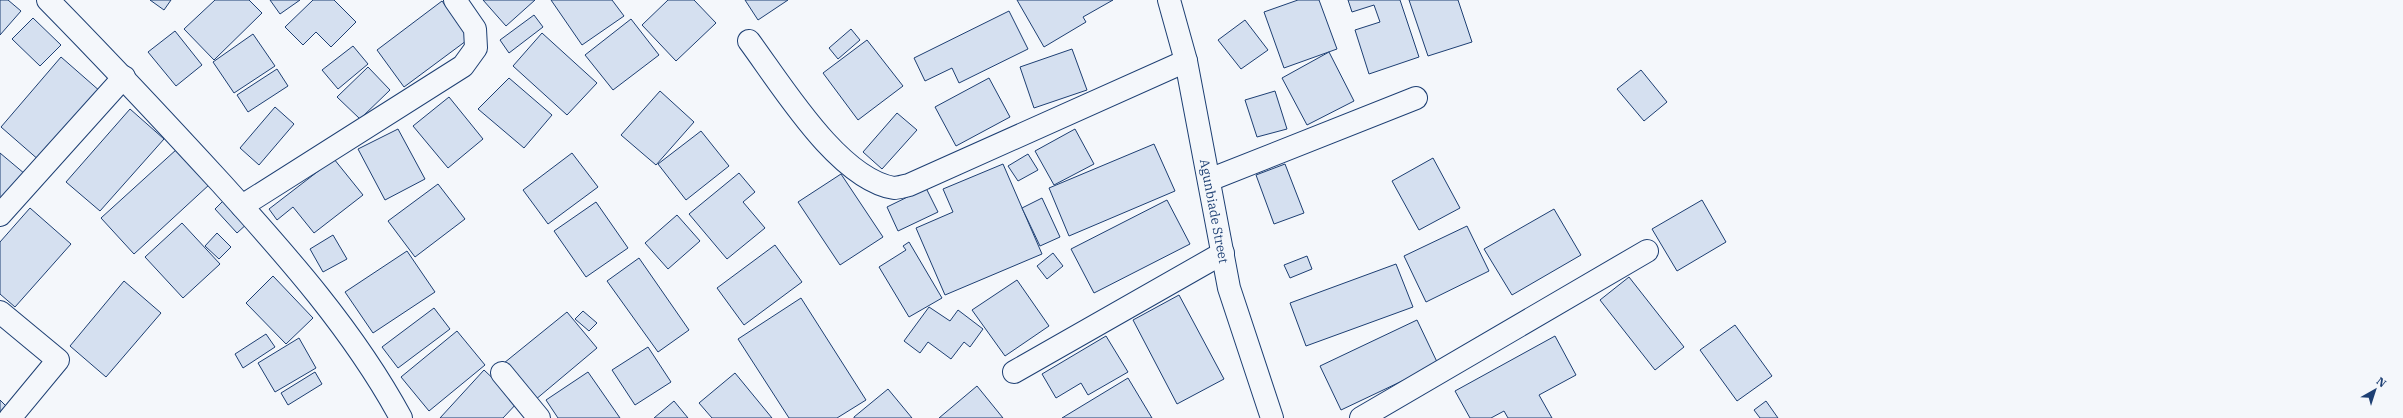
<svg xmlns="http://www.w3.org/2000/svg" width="2403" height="418" viewBox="0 0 2403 418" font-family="'IBM Plex Serif',serif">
<rect width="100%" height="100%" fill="#f4f7fb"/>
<g fill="#d5e0f0" stroke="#1d3f73">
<polygon points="0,0 8,0 21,11 0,35"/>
<polygon points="150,0 171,0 164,10"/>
<polygon points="215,0 249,0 262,13 214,60 184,29"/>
<polygon points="270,0 300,0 280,14"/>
<polygon points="313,0 334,0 356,22 331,47 316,32 303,45 285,27"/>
<polygon points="483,0 535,0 506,26"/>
<polygon points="551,0 612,0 624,16 582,45"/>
<polygon points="668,0 694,0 716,23 676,61 642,25"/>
<polygon points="745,0 788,0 758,20"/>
<polygon points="1017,0 1113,0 1083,17 1086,22 1044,47"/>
<polygon points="1298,0 1319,0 1337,49 1284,68 1264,12"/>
<polygon points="1348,0 1400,0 1419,57 1369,74 1355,30 1380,22 1374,5 1352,12"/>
<polygon points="1409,0 1458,0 1472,42 1428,56"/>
<polygon points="442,1 470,38 404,87 377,50"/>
<polygon points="1009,11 1028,49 959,83 952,68 925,81 914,58"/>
<polygon points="534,15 543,27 509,53 500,40"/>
<polygon points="33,18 61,45 40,66 12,39"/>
<polygon points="631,19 659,55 613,90 585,55"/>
<polygon points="1245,20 1268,50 1241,69 1218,40"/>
<polygon points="851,29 860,40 838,59 829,48"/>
<polygon points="175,31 202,65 176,86 148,52"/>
<polygon points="542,33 597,83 567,115 513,66"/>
<polygon points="253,34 275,66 234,93 213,62"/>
<polygon points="867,40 903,86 858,120 823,73"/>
<polygon points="353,46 368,64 338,89 322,70"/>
<polygon points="1072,49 1087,90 1034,108 1020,67"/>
<polygon points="1329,52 1354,101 1307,125 1282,78"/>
<polygon points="61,57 101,92 40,161 1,127"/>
<polygon points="368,67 390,90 360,119 337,97"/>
<polygon points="277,69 288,86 248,112 237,95"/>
<polygon points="1641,70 1667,102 1644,121 1617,89"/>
<polygon points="509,78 552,115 524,148 478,109"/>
<polygon points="989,78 1010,117 956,146 935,107"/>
<polygon points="660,91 694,122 656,165 621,135"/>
<polygon points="1275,91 1287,129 1257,137 1245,100"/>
<polygon points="449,97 483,139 448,168 413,126"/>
<polygon points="275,107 294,124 259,165 240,148"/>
<polygon points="130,109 164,139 100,211 66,182"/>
<polygon points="897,113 917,130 882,169 863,152"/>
<polygon points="398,129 425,179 385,200 358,149"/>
<polygon points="1075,129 1094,164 1054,185 1035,151"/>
<polygon points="701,131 729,166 686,200 658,164"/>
<polygon points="1154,144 1175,191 1069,236 1049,188"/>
<polygon points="177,149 210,184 134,254 101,218"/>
<polygon points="0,153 25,174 0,203"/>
<polygon points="572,153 598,187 548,224 523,190"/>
<polygon points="1028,154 1038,170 1018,181 1008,166"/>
<polygon points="1433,158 1460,208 1419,230 1392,181"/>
<polygon points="334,159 363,195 314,233 293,207 277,220 269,209"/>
<polygon points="1003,164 1042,254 945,295 916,228 953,212 943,189"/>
<polygon points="1285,164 1304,213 1274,224 1256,175"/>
<polygon points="739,173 755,192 743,202 765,228 727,259 689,214"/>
<polygon points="841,174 883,237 840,265 798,202"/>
<polygon points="438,184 465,219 415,257 388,221"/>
<polygon points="926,188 938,212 898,231 887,207"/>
<polygon points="226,198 249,222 237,233 215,209"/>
<polygon points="1042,198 1060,237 1040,246 1022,208"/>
<polygon points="1167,200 1190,244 1094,293 1071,249"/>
<polygon points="1702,200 1726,242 1677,271 1652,229"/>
<polygon points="596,202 628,248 586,277 554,231"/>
<polygon points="30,208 71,244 15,307 0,294 0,242"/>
<polygon points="1554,209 1581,255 1512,295 1484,249"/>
<polygon points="677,215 700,241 668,269 645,243"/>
<polygon points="182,223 220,264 183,298 145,257"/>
<polygon points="1467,226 1489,271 1426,302 1404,256"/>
<polygon points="217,233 231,247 219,259 205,246"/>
<polygon points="333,235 347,259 323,272 310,249"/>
<polygon points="909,242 942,298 909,317 879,267 906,250 903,246"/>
<polygon points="775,245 802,282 744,325 717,288"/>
<polygon points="407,251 435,292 373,333 345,292"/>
<polygon points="1053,253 1063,266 1047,279 1037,266"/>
<polygon points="1307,256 1312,269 1290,278 1284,265"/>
<polygon points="639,258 689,330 658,352 607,281"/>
<polygon points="1396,264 1413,307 1306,346 1290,303"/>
<polygon points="273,276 313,318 286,344 246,303"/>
<polygon points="1629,277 1684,347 1655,370 1600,300"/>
<polygon points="1017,280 1049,326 1005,356 972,310"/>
<polygon points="124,281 161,313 106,377 70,346"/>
<polygon points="1179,295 1224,379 1177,404 1133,320"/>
<polygon points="801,298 866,400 837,418 789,418 738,339"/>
<polygon points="929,307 950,321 958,310 983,329 970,347 964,342 951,359 928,342 920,353 904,341"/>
<polygon points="434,308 450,329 398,368 382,347"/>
<polygon points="583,311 597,323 589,331 575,319"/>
<polygon points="567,312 597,348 535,400 504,363"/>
<polygon points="1417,320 1438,364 1341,410 1320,366"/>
<polygon points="1735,325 1772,376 1737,401 1700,350"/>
<polygon points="457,331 485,365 429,411 401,377"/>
<polygon points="266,334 275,347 243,368 235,354"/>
<polygon points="1106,336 1128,372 1088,395 1081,383 1056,398 1042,374"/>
<polygon points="1555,336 1576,375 1539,395 1552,418 1508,418 1504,411 1491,418 1470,418 1455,391"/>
<polygon points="299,338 316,368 275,392 258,363"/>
<polygon points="648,347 671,382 635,405 612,370"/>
<polygon points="484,370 518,402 503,418 440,418"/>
<polygon points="315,372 322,384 288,405 281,393"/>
<polygon points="588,372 620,418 558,418 546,400"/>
<polygon points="735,373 772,418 712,418 699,403"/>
<polygon points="1128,378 1152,418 1062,418"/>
<polygon points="977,386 1003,418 939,418"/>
<polygon points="888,389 912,418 854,418 854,417"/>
<polygon points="0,400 7,407 0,415"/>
<polygon points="674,401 688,418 654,418"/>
<polygon points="1766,401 1778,418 1760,418 1754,410"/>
</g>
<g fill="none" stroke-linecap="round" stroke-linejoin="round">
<g stroke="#1d3f73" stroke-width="24">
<g id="minor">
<path d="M 48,0 C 107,60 164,121 221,183 C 287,256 354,331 401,418"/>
<path id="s1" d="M 1169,0 L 1186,61 L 1229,288 L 1272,418"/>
<path d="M 749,41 C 781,84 838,179 894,188 C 898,188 904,186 909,185 L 1186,61"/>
<polyline points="1209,180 1416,98"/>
<polyline points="242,206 463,66 476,48 475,29 455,0"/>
<polyline points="0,215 124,77"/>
<polyline points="0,312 58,360 10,418"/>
<polyline points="1014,372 1223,253"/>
<polyline points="502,373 539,418"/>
<polyline points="1361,418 1647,251"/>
</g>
</g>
<use href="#minor" stroke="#f4f7fb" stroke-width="22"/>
</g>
<g text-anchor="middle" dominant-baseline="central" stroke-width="3" stroke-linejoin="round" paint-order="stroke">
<g font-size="13" fill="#1d3f73" stroke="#f4f7fb">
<text stroke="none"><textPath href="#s1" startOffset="216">Agunbiade Street</textPath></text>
</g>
</g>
<g transform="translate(2375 390) rotate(39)" stroke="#f4f7fb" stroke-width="3" paint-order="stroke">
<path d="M0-3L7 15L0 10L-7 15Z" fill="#1d3f73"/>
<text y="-6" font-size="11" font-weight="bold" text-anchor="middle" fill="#1d3f73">N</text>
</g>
</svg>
